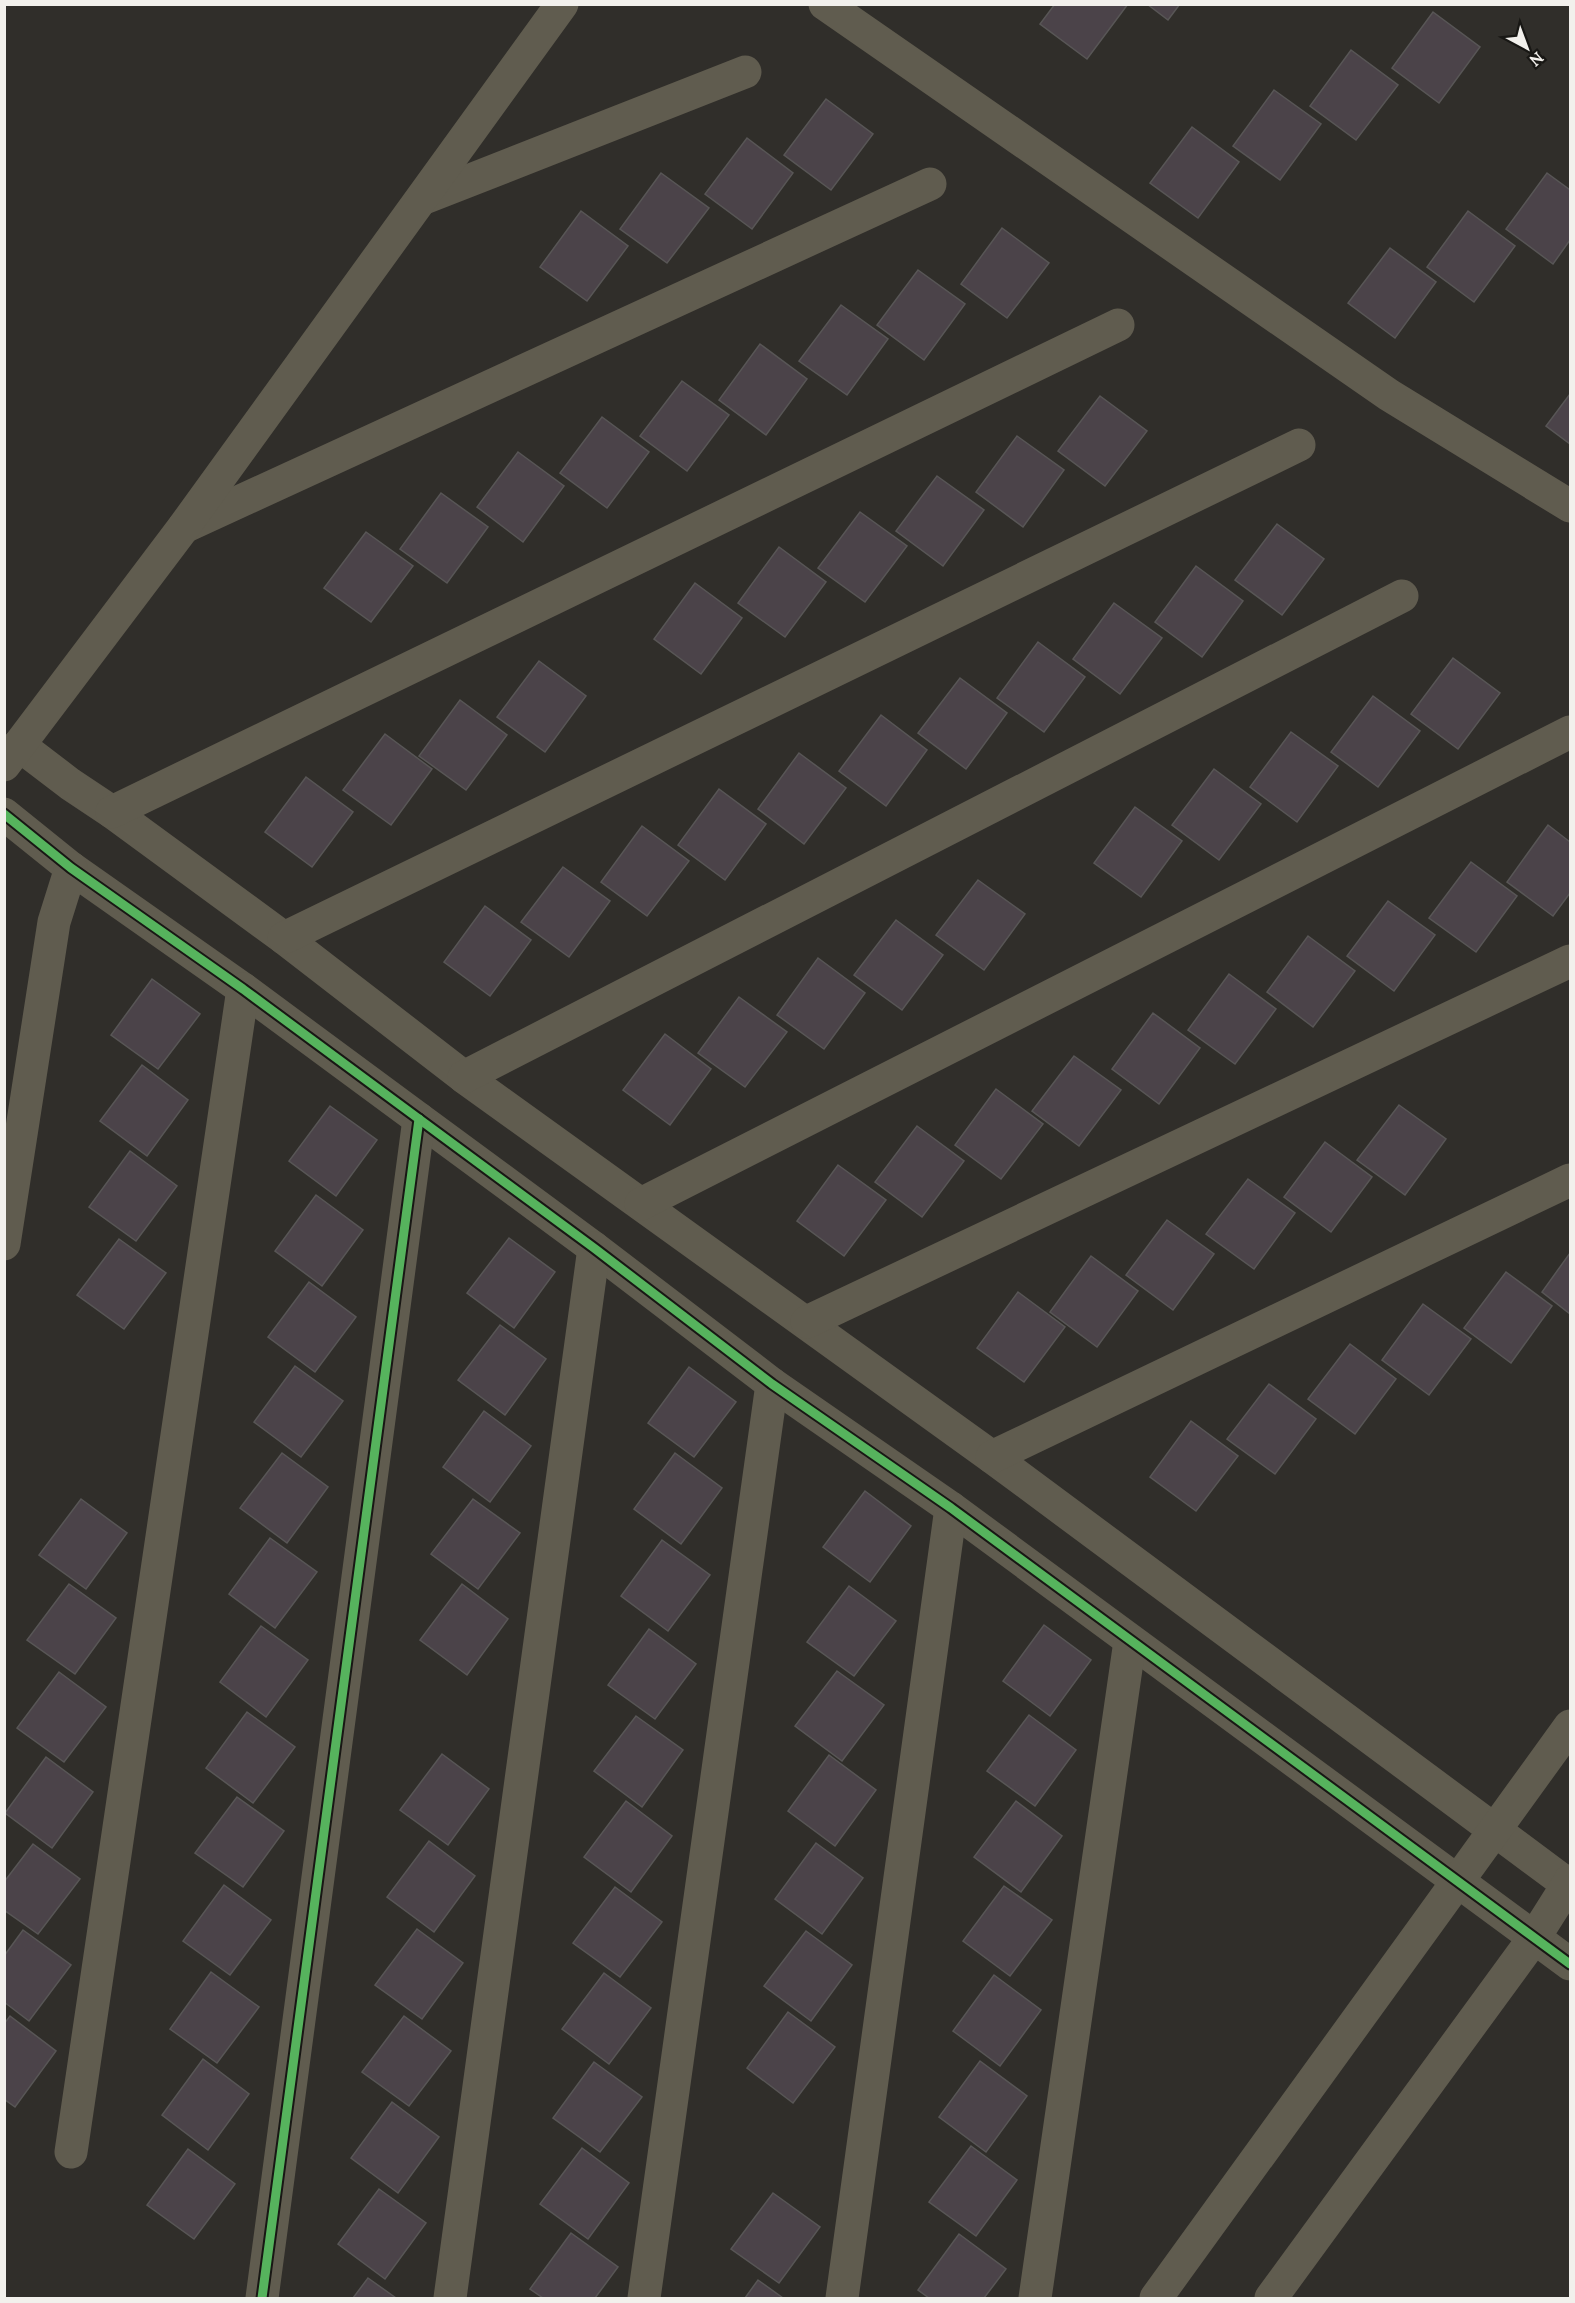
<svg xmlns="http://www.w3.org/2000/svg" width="1575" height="2303" viewBox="0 0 1575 2303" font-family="Lora,serif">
<rect width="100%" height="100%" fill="#302e2a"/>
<g fill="#4b4349" stroke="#585656" stroke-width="1.5">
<polygon points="1055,4 1128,4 1087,59 1040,24"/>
<polygon points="1147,4 1180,4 1168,20"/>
<polygon points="1433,12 1480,47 1439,103 1392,68"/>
<polygon points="1351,50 1398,85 1356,140 1310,106"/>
<polygon points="1274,90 1321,124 1280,180 1233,146"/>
<polygon points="826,99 873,134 831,190 784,155"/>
<polygon points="1192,127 1239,162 1198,218 1150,183"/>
<polygon points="747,138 793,173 752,229 705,194"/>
<polygon points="661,173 709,208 667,263 620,229"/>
<polygon points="1547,173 1570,190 1570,240 1553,264 1506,229"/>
<polygon points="581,211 628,246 587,301 540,267"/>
<polygon points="1468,211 1515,246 1474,302 1427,267"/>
<polygon points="1002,228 1049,263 1007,318 961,284"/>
<polygon points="1390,248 1436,282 1395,338 1348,303"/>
<polygon points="918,270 965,304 924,360 877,325"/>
<polygon points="841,305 888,339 847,395 799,361"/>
<polygon points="760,344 807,379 766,435 719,400"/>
<polygon points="682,381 729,415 687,471 640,436"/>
<polygon points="1570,394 1570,444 1546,426"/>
<polygon points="1100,396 1147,431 1105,486 1058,451"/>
<polygon points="602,417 649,452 607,508 560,473"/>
<polygon points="1017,436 1064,470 1023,527 976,492"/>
<polygon points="518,452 564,486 523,542 477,507"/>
<polygon points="937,476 984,510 943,566 896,531"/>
<polygon points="441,493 488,527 447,583 400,549"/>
<polygon points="860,512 907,546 865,602 818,568"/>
<polygon points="1277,524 1324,559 1282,615 1235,580"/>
<polygon points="366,532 413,566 371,622 324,588"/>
<polygon points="779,547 826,582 785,637 738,603"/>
<polygon points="1196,566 1243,601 1202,657 1155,622"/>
<polygon points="695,583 742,618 701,674 654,639"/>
<polygon points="1114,603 1162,638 1120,694 1073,659"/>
<polygon points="1038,642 1085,677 1044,732 997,698"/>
<polygon points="1453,658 1500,693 1458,749 1411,714"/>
<polygon points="539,661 586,696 545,752 497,717"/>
<polygon points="960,678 1007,713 966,769 918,733"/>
<polygon points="1373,696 1420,731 1378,787 1331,752"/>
<polygon points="460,700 507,735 466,790 419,756"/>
<polygon points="881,715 927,750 886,806 839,771"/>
<polygon points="1291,732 1338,766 1297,822 1250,787"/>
<polygon points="385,734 432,769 391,825 343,790"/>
<polygon points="799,753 846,788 804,844 758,809"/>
<polygon points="1214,769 1261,804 1219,860 1172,825"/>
<polygon points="306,777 353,812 312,867 265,832"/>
<polygon points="719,789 766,824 725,880 678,845"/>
<polygon points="1135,807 1182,841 1141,897 1094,863"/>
<polygon points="1548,825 1570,842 1570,893 1553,916 1507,882"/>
<polygon points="642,826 689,861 647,916 601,882"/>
<polygon points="1471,862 1517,896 1476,952 1429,918"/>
<polygon points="563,867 610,901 569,957 521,922"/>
<polygon points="978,880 1025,914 984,970 936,935"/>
<polygon points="1388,901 1435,935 1394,991 1347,956"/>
<polygon points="485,906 531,940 490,996 444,962"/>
<polygon points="896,920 943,955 902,1010 854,975"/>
<polygon points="1308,936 1355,971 1313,1027 1267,992"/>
<polygon points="818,958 865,993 824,1049 777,1015"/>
<polygon points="1229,974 1276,1009 1235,1064 1188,1030"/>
<polygon points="152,979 200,1014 158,1069 111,1035"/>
<polygon points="739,997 787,1032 745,1087 698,1053"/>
<polygon points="1153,1013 1200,1048 1159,1104 1112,1069"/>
<polygon points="665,1034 711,1069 670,1125 623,1090"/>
<polygon points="1074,1056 1121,1090 1079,1146 1032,1111"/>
<polygon points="142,1065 188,1100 147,1156 100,1121"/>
<polygon points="996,1089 1043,1124 1001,1179 955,1145"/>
<polygon points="1399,1105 1446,1139 1405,1195 1357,1160"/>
<polygon points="330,1106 377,1140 336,1196 289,1161"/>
<polygon points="917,1126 964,1161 922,1217 875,1182"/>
<polygon points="1325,1142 1372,1177 1331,1232 1284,1197"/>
<polygon points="130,1151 177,1186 136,1241 89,1207"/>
<polygon points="838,1165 886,1200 844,1256 797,1221"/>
<polygon points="1248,1179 1295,1213 1254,1269 1206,1234"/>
<polygon points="316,1195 363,1230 322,1286 275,1251"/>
<polygon points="1167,1220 1214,1254 1173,1310 1126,1275"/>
<polygon points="509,1238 555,1272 514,1328 467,1293"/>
<polygon points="119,1239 166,1273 124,1329 77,1295"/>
<polygon points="1570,1253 1570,1314 1542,1292"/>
<polygon points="1091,1256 1138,1291 1097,1347 1050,1312"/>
<polygon points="1506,1272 1552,1306 1511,1363 1464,1328"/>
<polygon points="309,1282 356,1317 315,1372 268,1337"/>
<polygon points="1018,1292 1065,1327 1024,1382 977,1348"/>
<polygon points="1423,1304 1471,1339 1429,1395 1382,1360"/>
<polygon points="500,1325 546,1359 505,1415 458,1380"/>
<polygon points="1350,1344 1396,1379 1355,1434 1308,1399"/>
<polygon points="295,1366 343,1401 301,1457 254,1422"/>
<polygon points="689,1367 736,1402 694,1457 648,1423"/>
<polygon points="1269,1384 1316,1419 1275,1474 1227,1439"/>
<polygon points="484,1411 531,1446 490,1502 443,1467"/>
<polygon points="1191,1421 1238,1456 1196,1511 1150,1477"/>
<polygon points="282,1453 328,1487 287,1543 240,1508"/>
<polygon points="675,1453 722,1488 681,1544 634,1509"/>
<polygon points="865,1491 911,1526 870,1582 823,1547"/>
<polygon points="81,1499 127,1533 86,1589 39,1555"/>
<polygon points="473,1499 520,1533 478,1589 431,1554"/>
<polygon points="270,1538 317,1572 275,1628 229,1594"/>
<polygon points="662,1540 710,1575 668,1631 621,1596"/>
<polygon points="69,1584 116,1618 75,1674 27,1640"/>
<polygon points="462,1584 508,1619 467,1675 420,1640"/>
<polygon points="849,1586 896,1621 854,1676 807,1642"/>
<polygon points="1044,1625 1091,1660 1050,1716 1003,1681"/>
<polygon points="261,1626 308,1660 266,1717 220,1682"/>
<polygon points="649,1629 696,1664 655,1719 608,1685"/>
<polygon points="837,1671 884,1705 842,1761 795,1726"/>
<polygon points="59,1672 106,1707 64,1762 17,1728"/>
<polygon points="247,1712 295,1747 253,1803 206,1768"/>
<polygon points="1029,1715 1076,1750 1035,1806 987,1771"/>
<polygon points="636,1716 683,1750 642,1807 594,1771"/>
<polygon points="442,1754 489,1789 448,1845 400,1810"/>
<polygon points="829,1755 876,1790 835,1846 788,1811"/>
<polygon points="46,1757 93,1792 52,1848 5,1813"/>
<polygon points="237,1797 284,1831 243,1887 195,1853"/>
<polygon points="626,1801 672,1836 631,1892 584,1857"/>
<polygon points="1016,1801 1062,1836 1021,1892 974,1857"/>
<polygon points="429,1841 475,1876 434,1932 387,1897"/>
<polygon points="816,1843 863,1878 822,1934 775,1899"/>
<polygon points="33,1844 80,1879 38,1934 4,1910 4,1882"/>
<polygon points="224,1885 271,1920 230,1975 183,1941"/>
<polygon points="1004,1886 1052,1920 1010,1976 963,1941"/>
<polygon points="615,1887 662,1922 620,1977 573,1943"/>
<polygon points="417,1929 463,1963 422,2019 375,1985"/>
<polygon points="23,1930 71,1965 29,2021 4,2002 4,1956"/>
<polygon points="806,1931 852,1965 811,2021 764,1986"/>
<polygon points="211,1972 259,2007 217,2063 170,2029"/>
<polygon points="604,1973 651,2008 609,2064 562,2029"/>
<polygon points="994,1975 1041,2010 1000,2066 953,2031"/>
<polygon points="788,2012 835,2047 793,2103 747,2068"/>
<polygon points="10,2016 56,2051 15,2107 4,2099 4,2024"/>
<polygon points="404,2016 451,2051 409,2106 362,2072"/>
<polygon points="203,2059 249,2094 208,2150 162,2115"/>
<polygon points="980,2061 1027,2096 986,2152 939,2117"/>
<polygon points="594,2062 642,2097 600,2152 553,2118"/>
<polygon points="392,2102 439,2137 398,2193 351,2158"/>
<polygon points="971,2146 1017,2180 976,2236 929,2202"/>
<polygon points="582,2148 629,2183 588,2239 540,2204"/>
<polygon points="188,2149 235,2184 194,2239 147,2205"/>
<polygon points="379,2189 426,2223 385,2279 338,2244"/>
<polygon points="773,2193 820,2227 779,2283 731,2249"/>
<polygon points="571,2233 618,2267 595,2298 543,2298 530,2289"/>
<polygon points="959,2234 1006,2269 984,2298 929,2298 918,2290"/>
<polygon points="368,2278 396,2298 353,2298"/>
<polygon points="758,2280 783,2298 745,2298"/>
</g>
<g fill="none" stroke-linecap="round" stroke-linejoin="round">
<g stroke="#605c4f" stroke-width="33">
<polyline points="825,4 1389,395 1570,506"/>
<polyline points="422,199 745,72"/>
<polyline points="184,527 930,184"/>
<polyline points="19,745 70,784 112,812 284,938 464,1077 992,1457 1570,1886"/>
<polyline points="4,765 183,528 562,4"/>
<polyline points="112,812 1118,325"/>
<polyline points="4,814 71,868 243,989 419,1119 594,1248 772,1384 951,1508 1570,1964"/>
<polyline points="284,938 1299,445"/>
<polyline points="464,1077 1402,596"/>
<polyline points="641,1204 1570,732"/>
<polyline points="4,1244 54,922 71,868"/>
<polyline points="807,1322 1570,961"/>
<polyline points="992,1457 1570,1180"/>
<polyline points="71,2152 243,989"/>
<polyline points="262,2298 419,1119"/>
<polyline points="450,2298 594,1248"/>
<polyline points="644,2298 772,1384"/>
<polyline points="842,2298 951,1508"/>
<polyline points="1035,2298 1130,1641"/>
<polyline points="1156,2298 1570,1726"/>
<polyline points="1271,2298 1534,1938 1570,1881"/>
</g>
<g stroke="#181714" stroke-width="13">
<g id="cycleway">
<polyline points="4,814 71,868 243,989 419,1119 594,1248 772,1384 951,1508 1570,1964"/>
<polyline points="262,2298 419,1119"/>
</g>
</g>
<use href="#cycleway" stroke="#56b35d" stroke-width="9"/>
</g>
<rect width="1575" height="2303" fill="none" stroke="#f2f0ec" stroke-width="12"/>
<g transform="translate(1527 48) rotate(139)" stroke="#181714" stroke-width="4.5" paint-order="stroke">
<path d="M0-4.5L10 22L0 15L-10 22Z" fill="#f2f0ec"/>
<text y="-9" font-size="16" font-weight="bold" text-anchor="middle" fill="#f2f0ec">N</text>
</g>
</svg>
